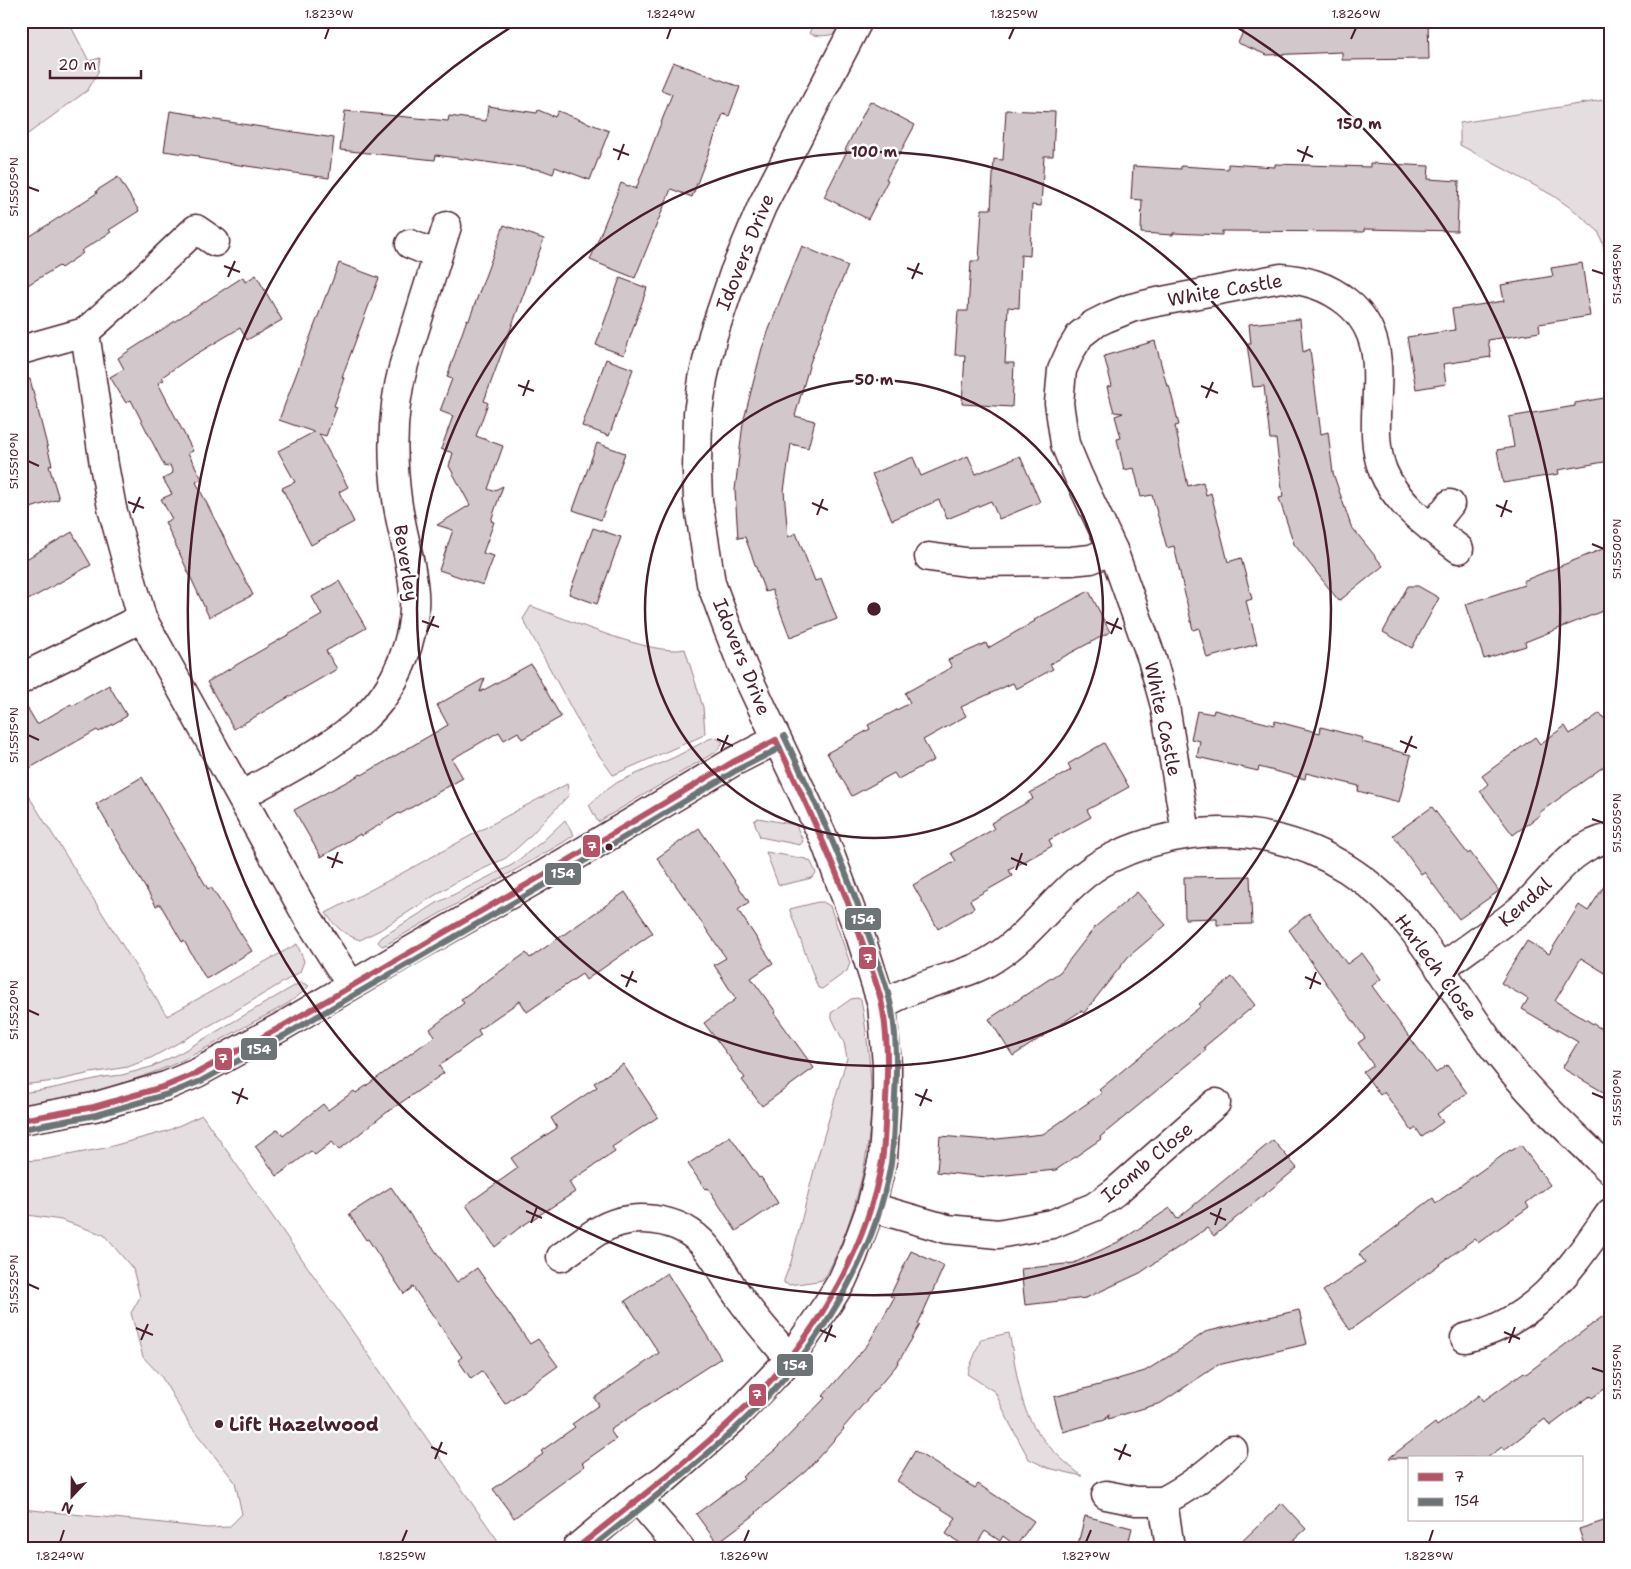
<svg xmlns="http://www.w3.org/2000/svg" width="1631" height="1569" viewBox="0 0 1631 1569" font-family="'Shantell Sans',sans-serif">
<rect width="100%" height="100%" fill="#fff"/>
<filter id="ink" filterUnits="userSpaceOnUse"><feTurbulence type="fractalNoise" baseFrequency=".02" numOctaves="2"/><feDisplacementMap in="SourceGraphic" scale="10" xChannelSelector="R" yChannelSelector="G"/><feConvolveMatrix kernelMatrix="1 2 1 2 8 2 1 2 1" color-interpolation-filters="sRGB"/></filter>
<g filter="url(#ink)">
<g fill="#e5dee0" stroke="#987e86">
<polygon points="21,21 68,21 89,61 100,58 98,72 88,90 21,139"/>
<path d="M 815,21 L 841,21 L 834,34 C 827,36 815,37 809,33 Z"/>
<polygon points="1610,99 1610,278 1603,244 1598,231 1575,211 1552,195 1460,145 1460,123"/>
<path d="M 531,606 C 564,618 654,657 685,649 L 703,707 L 705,733 L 702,736 L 613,775 L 589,741 L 523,619 Z"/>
<polygon points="715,737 723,742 717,751 598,822 589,805 601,794 618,782 675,757 709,739"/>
<polygon points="21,784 167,1016 297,944 304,961 300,972 225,1017 151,1058 128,1067 91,1073 55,1081 21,1085"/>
<path d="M 567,784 L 569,795 L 526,840 L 506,858 L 456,882 L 380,930 L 360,940 C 345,935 335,927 326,913 C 407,872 486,826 567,784 Z"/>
<polygon points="758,818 796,825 803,841 800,845 760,837 754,821"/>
<polygon points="565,820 574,835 564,842 387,944 382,946 378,942 382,937 437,903 512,865 544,840"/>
<polygon points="766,852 806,859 811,862 816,873 812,878 782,885 778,884"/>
<polygon points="818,902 823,902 830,906 850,963 847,971 822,989 818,988 790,911 790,909"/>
<path d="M 301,982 L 309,986 C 294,1003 268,1014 248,1025 C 220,1040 191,1058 160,1070 C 115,1087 69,1100 21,1108 L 21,1093 L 49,1089 L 104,1077 L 122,1075 L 151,1067 L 180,1053 Z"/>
<path d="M 856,998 L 861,999 C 867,1035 872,1072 871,1109 C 869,1164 852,1226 827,1274 L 822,1280 L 818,1281 L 789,1285 L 784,1283 L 784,1280 L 791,1262 L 815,1166 L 847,1058 L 844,1043 L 831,1016 L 831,1013 L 851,999 Z"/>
<polygon points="202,1115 503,1548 21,1548 21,1509 154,1522 207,1528 229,1527 242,1514 235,1482 190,1425 161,1376 143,1357 131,1313 140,1297 133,1269 104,1235 61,1220 21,1214 21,1161 41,1160 105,1148 167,1131"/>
<path d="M 1009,1333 C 1014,1357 1017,1382 1024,1405 C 1033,1434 1059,1458 1082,1476 L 1048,1468 L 1029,1459 L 1010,1424 L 995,1392 L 967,1374 L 981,1339 Z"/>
</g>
<g fill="#d2c7cb" stroke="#4a1f2b">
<polygon points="1248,21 1428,21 1429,59 1342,60 1342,52 1267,55 1238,43"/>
<polygon points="673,62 740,87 729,116 723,114 692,197 671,189 635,278 590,260 621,183 636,189 672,94 661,90"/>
<polygon points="870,101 915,125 886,179 888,180 868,219 824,197 847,151 845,150"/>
<polygon points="488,106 537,113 538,110 555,117 558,111 609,131 590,180 555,167 553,174 542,170 436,155 435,160 340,150 345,111 448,121 449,116 486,121"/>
<polygon points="1006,110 1055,112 1053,156 1044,156 1041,206 1032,205 1030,256 1021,255 1019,308 1008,307 1005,363 1014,363 1012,407 962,404 965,355 955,355 958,311 968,311 971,261 979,261 982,209 991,209 994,159 1003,160"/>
<polygon points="170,111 196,115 196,117 334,138 329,178 233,164 198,158 198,156 164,151"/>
<polygon points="1370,163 1429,166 1428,179 1459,181 1457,231 1364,229 1364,232 1222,231 1222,235 1173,233 1173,235 1141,233 1142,200 1131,199 1133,166 1181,169 1181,166 1228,169 1228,164 1275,167 1275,164 1370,167"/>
<polygon points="118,177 139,211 109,230 111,232 81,251 83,253 61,268 59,266 21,289 21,242 97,193 96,191"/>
<polygon points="504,225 544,239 484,401 488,403 476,436 503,446 488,489 493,491 503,486 491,521 494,522 483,553 494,556 483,585 439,570 453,530 437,525 470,505 449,466 453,453 441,449 453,416 440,411 452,379 447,377 467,319 469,320"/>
<polygon points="802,246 848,266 830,308 810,363 795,416 815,421 808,448 791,444 784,491 788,537 796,533 815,581 821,579 837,619 790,637 772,590 765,592 745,537 738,538 735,490 743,423 762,348 785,287"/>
<polygon points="339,263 379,278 342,377 344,378 334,406 337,407 326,436 319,434 348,487 339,492 354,522 311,545 282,488 295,482 278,451 314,432 279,420 326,295 327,295"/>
<polygon points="1582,263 1590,316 1539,324 1540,332 1488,340 1491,357 1443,364 1446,384 1416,389 1407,337 1455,330 1452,309 1504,301 1501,285 1553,276 1551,268"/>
<polygon points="256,275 282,320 247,340 240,328 188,359 162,377 164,380 158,383 193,451 188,453 202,479 196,482 253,595 209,617 165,522 172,519 161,499 172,494 163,479 173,473 170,465 165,467 131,400 126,403 110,377 124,369 118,358 243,277 245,282"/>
<polygon points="620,278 647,288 624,355 596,345"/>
<polygon points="1300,319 1303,352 1310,349 1321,434 1328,432 1333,473 1351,526 1383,566 1339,601 1294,544 1279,498 1283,497 1276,439 1270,439 1264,386 1253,387 1247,344 1251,344 1249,324"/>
<polygon points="1155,341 1167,386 1169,385 1179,425 1175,426 1188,486 1203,482 1206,495 1211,493 1228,562 1241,558 1252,599 1246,601 1257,644 1207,658 1199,628 1193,630 1174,546 1167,548 1152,495 1141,497 1134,468 1124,470 1117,439 1121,438 1115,416 1123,413 1114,412 1107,387 1112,386 1104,356"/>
<polygon points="606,359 633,369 609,436 582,426"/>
<polygon points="30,379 52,465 49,466 59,499 21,511 21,380"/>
<polygon points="1610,397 1610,461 1558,470 1559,474 1503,483 1497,450 1514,447 1509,417 1575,406 1575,403"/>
<polygon points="597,443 625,453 601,520 573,510"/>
<polygon points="968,456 976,474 1020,456 1040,502 999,519 991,501 947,519 939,500 892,520 872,474 913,457 921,476"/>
<polygon points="593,528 621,537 597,604 569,594"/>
<polygon points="72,532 91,565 21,604 21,562"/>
<polygon points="1610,546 1610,608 1525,642 1526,646 1484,659 1466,604 1524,585 1523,581"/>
<polygon points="339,581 366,628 326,651 337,669 234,729 207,682 322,615 312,597"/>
<polygon points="1408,586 1418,586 1439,598 1412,648 1383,632"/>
<polygon points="1089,591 1110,632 1050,664 1053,669 1016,689 1013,683 961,707 966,716 923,740 934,760 898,779 894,773 852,796 827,753 870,729 868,725 910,703 905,693 952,667 948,660 986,643 988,648 1035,621 1034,620"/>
<polygon points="531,664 561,717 522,739 518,732 504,740 499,732 452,759 463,778 400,814 399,813 361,836 360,834 321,857 294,810 361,774 362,775 448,725 437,705 485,678 480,692"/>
<polygon points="109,685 127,716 99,732 97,730 21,773 21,697 37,724 71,704 72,706"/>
<polygon points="1214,710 1274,725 1275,721 1320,733 1321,727 1363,738 1362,742 1411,755 1399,802 1358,791 1359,786 1306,773 1305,779 1259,767 1258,771 1197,757 1200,741 1191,739 1197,711 1213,714"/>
<polygon points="1600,713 1610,726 1610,762 1539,813 1540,815 1513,835 1480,791 1488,784 1482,776 1535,737 1540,744 1565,726 1570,734"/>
<polygon points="1104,743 1129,787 1087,810 1091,817 1049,840 1052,846 1009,870 1012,876 970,900 974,908 938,929 913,885 956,861 951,853 994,829 991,823 1033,799 1030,793 1071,770 1068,764"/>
<polygon points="142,777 208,889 211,887 252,951 206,979 184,941 182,942 160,904 156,906 96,804"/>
<polygon points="1432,807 1468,854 1470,852 1499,891 1459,919 1424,872 1421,874 1393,835"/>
<polygon points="699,828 749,902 738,910 773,963 751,978 776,1012 774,1013 814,1068 762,1106 742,1080 745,1078 704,1023 736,999 714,965 726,958 657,858"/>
<polygon points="1250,876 1252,924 1217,925 1217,918 1185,919 1184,877"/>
<polygon points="1610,877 1610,976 1581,958 1555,1001 1610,1034 1610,1096 1562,1068 1578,1042 1522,1009 1528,999 1501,983 1527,941 1549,954 1579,905 1588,911"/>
<polygon points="625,892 653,933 586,980 582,974 527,1012 520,1001 478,1030 481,1035 439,1066 444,1073 386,1113 339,1150 332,1142 315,1155 311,1151 277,1176 255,1146 278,1129 283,1136 323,1104 328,1110 354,1091 356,1093 435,1036 430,1029 464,1003 461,999 526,953 530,958"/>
<polygon points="1137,892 1166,925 1128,957 1084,1013 1081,1011 1013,1056 989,1019 1060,972 1095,927"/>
<polygon points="1309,913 1347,964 1362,953 1381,979 1372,986 1436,1073 1447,1065 1467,1093 1437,1114 1443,1122 1422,1137 1416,1128 1412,1131 1384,1092 1380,1095 1363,1072 1373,1065 1358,1043 1365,1038 1289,930"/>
<polygon points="1232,977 1255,1005 1204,1047 1206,1050 1100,1137 1101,1139 1056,1170 987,1177 937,1172 940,1136 988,1140 1043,1134 1102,1093 1099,1090 1201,1006 1199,1004"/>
<polygon points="623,1064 658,1117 612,1147 615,1152 569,1182 575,1192 519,1228 495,1247 466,1205 518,1168 511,1158 557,1128 551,1118 597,1087 594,1083"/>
<polygon points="730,1136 759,1178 761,1177 778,1203 736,1231 708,1188 705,1189 688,1164"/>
<polygon points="1273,1140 1297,1168 1214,1236 1207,1228 1140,1273 1086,1298 1025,1305 1021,1269 1074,1263 1120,1241 1170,1208 1177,1219"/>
<polygon points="1521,1145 1550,1185 1526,1203 1529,1207 1478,1243 1474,1239 1350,1330 1323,1291 1365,1262 1359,1254 1400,1224 1399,1223 1433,1198 1436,1203 1510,1150 1511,1151"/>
<polygon points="391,1187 457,1282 477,1268 530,1344 538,1339 558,1366 505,1404 482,1371 471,1379 458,1360 462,1357 413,1287 404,1294 368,1239 366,1240 349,1214"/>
<polygon points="911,1251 944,1266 918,1324 920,1325 896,1366 843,1428 844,1429 806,1471 756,1512 757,1513 717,1543 696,1514 744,1479 742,1477 775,1450 825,1398 823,1396 868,1344 894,1298 890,1296"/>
<polygon points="667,1273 721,1358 610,1430 616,1439 582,1463 585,1466 514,1518 493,1489 543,1454 541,1451 575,1427 572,1424 599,1405 594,1398 659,1353 625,1301"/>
<polygon points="1299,1310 1307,1344 1218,1365 1161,1403 1108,1419 1109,1414 1105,1420 1063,1432 1054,1397 1118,1380 1118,1379 1145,1371 1184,1347 1205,1332"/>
<polygon points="1610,1311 1610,1385 1592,1398 1590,1396 1550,1426 1545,1419 1504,1450 1502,1447 1487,1458 1389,1458 1435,1423 1437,1426 1479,1395 1483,1401 1524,1372 1526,1374"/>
<polygon points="915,1451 975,1488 978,1484 1034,1521 1016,1546 1003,1536 1000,1541 985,1531 974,1548 968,1548 946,1534 956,1518 897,1481"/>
<polygon points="1282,1503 1306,1529 1285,1548 1235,1548"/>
<polygon points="1085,1516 1132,1528 1127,1548 1077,1548"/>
<polygon points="1610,1519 1610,1548 1585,1548 1579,1529"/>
</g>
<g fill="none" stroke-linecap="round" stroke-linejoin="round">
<g stroke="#4a1f2b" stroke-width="31">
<g id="street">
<path d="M 215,242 L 196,229 C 159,263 124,299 85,332 L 104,465 L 112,508 L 142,618 L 308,918 L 351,985"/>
<polyline points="410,244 437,255"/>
<polyline points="21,350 85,332"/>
<polyline points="1431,528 1450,504"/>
<polyline points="929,557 966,562 1071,561 1091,559 1113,550"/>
<polyline points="21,680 35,671 142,618"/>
<path d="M 241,796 C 283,772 327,751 363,719 C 396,690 417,637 414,593 C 412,561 401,531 397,499 C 391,454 392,408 404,364 L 447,226"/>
<path d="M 1186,833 L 1165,706 L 1152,659 L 1113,550 L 1078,475 L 1065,444 L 1059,403 L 1062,370 L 1071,350 L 1080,335 L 1094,324 L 1106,318 L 1131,308 L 1152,303 L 1281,278 C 1306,280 1327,286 1347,302 C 1402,347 1361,415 1383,471 C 1397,505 1431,528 1459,549"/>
<path d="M 1440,969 C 1467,949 1495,930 1521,909 C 1551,883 1568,847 1610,838"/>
<path d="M 882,1004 C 893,999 904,993 915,989 C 941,978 970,974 993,959 C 1037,932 1063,882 1109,859 C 1215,806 1337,833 1410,926 C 1442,966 1466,1012 1497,1052 C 1531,1096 1571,1133 1610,1170"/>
<polyline points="21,1120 94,1107 166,1086 197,1073 281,1027 410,951 540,877 733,762 776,740"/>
<polyline points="871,1207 947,1229 998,1234 1052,1224 1094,1207 1115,1192 1216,1103"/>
<path d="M 561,1257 C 573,1249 585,1239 598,1231 C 631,1211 680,1216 706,1247 C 718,1261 726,1279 737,1294 C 753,1317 772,1338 790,1359"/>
<path d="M 1465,1338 C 1536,1323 1571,1268 1610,1213"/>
<polyline points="1106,1495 1136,1501 1163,1501 1170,1548"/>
<polyline points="637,1498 680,1548"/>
<path d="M 1163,1501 C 1189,1488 1212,1470 1233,1450"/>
<polyline points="577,1548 637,1498 666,1478 732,1420 790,1359 827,1305 842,1281 853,1256 871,1207 883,1158 887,1097 887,1065 882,1004 860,935 825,841 743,667 726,624 711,583 698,500 697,472 698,413 703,379 713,335 734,273 762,206 858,21"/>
</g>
</g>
<use href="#street" stroke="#fff" stroke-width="28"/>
<g stroke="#fff" stroke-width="10">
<g id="bus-1">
<polyline points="21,1120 94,1107 166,1086 197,1073 281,1027 540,877 733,762 776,740"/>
<path d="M 577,1548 C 640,1497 706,1449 762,1390 C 821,1327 867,1247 882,1161 C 885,1141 885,1120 886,1100 C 888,1067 888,1032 881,1000 C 877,983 870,967 865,950 C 841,878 809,809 776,740"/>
</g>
</g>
<g stroke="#fff" stroke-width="10">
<g id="bus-2">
<polyline points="23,1129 96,1115 168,1094 201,1081 285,1035 544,885 737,770 780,748"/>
<path d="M 591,1548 C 651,1499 715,1453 768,1396 C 828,1332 876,1250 891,1163 C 894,1141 894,1118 895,1096 C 897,1064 897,1028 889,997 C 885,981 879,966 874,951 C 850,877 818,807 784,736"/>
</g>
</g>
<use href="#bus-1" stroke="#b75366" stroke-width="6"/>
<use href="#bus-2" stroke="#6c7476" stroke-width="6"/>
</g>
</g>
<path fill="none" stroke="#4a1f2b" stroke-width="2" d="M 325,39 L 329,28M 667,39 L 671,28M 1009,39 L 1014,28M 1351,39 L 1356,28M 613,149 L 629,155M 1297,150 L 1313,157M 618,160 L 624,144M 1302,162 L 1308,146M 28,187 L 39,191M 224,266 L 240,272M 907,268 L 923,274M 1592,270 L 1604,274M 228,277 L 235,261M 912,279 L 919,263M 518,385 L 534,391M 1201,386 L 1218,393M 523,396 L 529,380M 1206,398 L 1213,382M 28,461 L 39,466M 128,502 L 144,508M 812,503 L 828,510M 1496,505 L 1512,512M 133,513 L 140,497M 817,515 L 823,499M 1501,517 L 1507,500M 1592,544 L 1604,549M 422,621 L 439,627M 1106,622 L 1122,629M 427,632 L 434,616M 1111,634 L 1118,618M 28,735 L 39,740M 717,739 L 733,746M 1400,741 L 1417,748M 721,751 L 728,735M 1405,753 L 1412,736M 1592,819 L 1604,823M 327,857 L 343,863M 1011,858 L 1027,865M 332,868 L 338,852M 1016,870 L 1022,853M 621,975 L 637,982M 1305,977 L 1321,984M 626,987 L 633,971M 1310,989 L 1316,972M 28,1010 L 39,1015M 232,1092 L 248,1099M 1592,1093 L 1604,1098M 915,1094 L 932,1101M 237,1104 L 243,1088M 920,1106 L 927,1089M 526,1211 L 542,1218M 1210,1213 L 1226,1220M 531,1223 L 537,1207M 1215,1225 L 1221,1208M 28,1284 L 39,1289M 136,1328 L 153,1335M 820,1330 L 836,1337M 1504,1332 L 1520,1339M 141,1340 L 148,1324M 825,1342 L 832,1325M 1509,1343 L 1515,1327M 1592,1368 L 1604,1372M 431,1447 L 447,1454M 1114,1449 L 1131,1456M 435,1459 L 442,1442M 1119,1460 L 1126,1444M 60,1542 L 64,1530M 402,1542 L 407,1530M 744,1542 L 749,1530M 1086,1542 L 1091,1530M 1429,1542 L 1433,1530"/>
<g fill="none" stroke="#4a1f2b" stroke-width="2.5">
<circle cx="874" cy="609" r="229"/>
<circle cx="874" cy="609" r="457"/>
<path d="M1232 24A686 686 0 1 1 516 24"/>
</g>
<g fill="#4a1f2b" stroke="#fff" stroke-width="2">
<circle cx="609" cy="847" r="4.5"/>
<circle cx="219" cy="1424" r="5"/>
</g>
<g text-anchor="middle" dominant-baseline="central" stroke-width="5" stroke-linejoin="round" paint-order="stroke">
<g font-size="19" fill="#4a1f2b" stroke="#fff">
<text transform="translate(745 252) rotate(-68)">Idovers Drive</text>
<text transform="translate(1225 290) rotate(-10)">White Castle</text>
<text transform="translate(406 563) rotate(81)">Beverley</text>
<text transform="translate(742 657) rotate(68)">Idovers Drive</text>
<text transform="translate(1163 719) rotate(78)">White Castle</text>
<text transform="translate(1525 902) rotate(-42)">Kendal</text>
<text transform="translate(1436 967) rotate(54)">Harlech Close</text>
<text transform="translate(1147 1162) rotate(-40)">Icomb Close</text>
</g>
<g font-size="19" font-weight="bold" fill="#4a1f2b" stroke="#fff" text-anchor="start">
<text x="229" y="1424">Lift Hazelwood</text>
</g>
</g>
<circle cx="874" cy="609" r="8" fill="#4a1f2b" stroke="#fff" stroke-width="2.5"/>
<g font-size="15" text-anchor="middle" font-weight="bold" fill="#4a1f2b" stroke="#fff" stroke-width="5" stroke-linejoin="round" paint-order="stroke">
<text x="1359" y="129">150 m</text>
<text x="874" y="157">100 m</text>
<text x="874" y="385">50 m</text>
</g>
<g stroke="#fff" stroke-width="2">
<rect x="582" y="834" width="19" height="24" rx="5" fill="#b75366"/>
<rect x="544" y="862" width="38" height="24" rx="5" fill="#6c7476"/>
<rect x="844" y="907" width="38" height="24" rx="5" fill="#6c7476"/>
<rect x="858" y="946" width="19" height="24" rx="5" fill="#b75366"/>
<rect x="240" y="1037" width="38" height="24" rx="5" fill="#6c7476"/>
<rect x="214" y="1047" width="19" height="24" rx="5" fill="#b75366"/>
<rect x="776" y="1353" width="38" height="24" rx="5" fill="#6c7476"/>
<rect x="748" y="1383" width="19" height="24" rx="5" fill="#b75366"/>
</g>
<g font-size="14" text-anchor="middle" font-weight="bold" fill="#fff">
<text x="592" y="851">7</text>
<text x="563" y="878">154</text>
<text x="863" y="924">154</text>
<text x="868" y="963">7</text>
<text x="259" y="1054">154</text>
<text x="223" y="1063">7</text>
<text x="795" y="1370">154</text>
<text x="757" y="1399">7</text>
</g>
<rect width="1631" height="1569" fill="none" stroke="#fff" stroke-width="55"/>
<rect x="1408" y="1456" width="175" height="65" fill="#ffffff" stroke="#b7a5aa"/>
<rect x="1418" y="1473" width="25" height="8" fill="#b75366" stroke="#b7a5aa"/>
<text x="1454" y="1482" font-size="15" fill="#4a1f2b">7</text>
<rect x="1418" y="1498" width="25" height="8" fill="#6c7476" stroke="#b7a5aa"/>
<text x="1454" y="1506" font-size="15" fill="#4a1f2b">154</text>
<g transform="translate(72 1496) rotate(202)" stroke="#ffffff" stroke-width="4" paint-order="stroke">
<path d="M0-4L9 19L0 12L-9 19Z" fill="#4a1f2b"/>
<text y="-8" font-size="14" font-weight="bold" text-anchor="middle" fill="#4a1f2b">N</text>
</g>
<path d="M50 70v8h91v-8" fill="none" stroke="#4a1f2b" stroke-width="2.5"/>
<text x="58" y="70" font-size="15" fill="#4a1f2b" stroke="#ffffff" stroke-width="4" paint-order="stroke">20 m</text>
<rect x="28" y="28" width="1576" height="1514" fill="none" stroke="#4a1f2b" stroke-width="2"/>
<g font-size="12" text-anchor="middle" fill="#4a1f2b">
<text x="329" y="18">1.823°W</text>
<text x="671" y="18">1.824°W</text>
<text x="1014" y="18">1.825°W</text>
<text x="1356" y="18">1.826°W</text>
<text transform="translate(14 187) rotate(-90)" y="4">51.5505°N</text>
<text transform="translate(1617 274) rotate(-90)" y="4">51.5495°N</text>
<text transform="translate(14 461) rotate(-90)" y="4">51.5510°N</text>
<text transform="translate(1617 549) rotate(-90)" y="4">51.5500°N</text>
<text transform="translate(14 735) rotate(-90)" y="4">51.5515°N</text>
<text transform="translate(1617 823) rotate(-90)" y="4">51.5505°N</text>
<text transform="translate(14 1010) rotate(-90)" y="4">51.5520°N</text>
<text transform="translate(1617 1098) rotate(-90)" y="4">51.5510°N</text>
<text transform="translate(14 1284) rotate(-90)" y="4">51.5525°N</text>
<text transform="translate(1617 1372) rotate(-90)" y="4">51.5515°N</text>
<text x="60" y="1560">1.824°W</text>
<text x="402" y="1560">1.825°W</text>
<text x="744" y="1560">1.826°W</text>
<text x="1086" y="1560">1.827°W</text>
<text x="1429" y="1560">1.828°W</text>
</g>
</svg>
